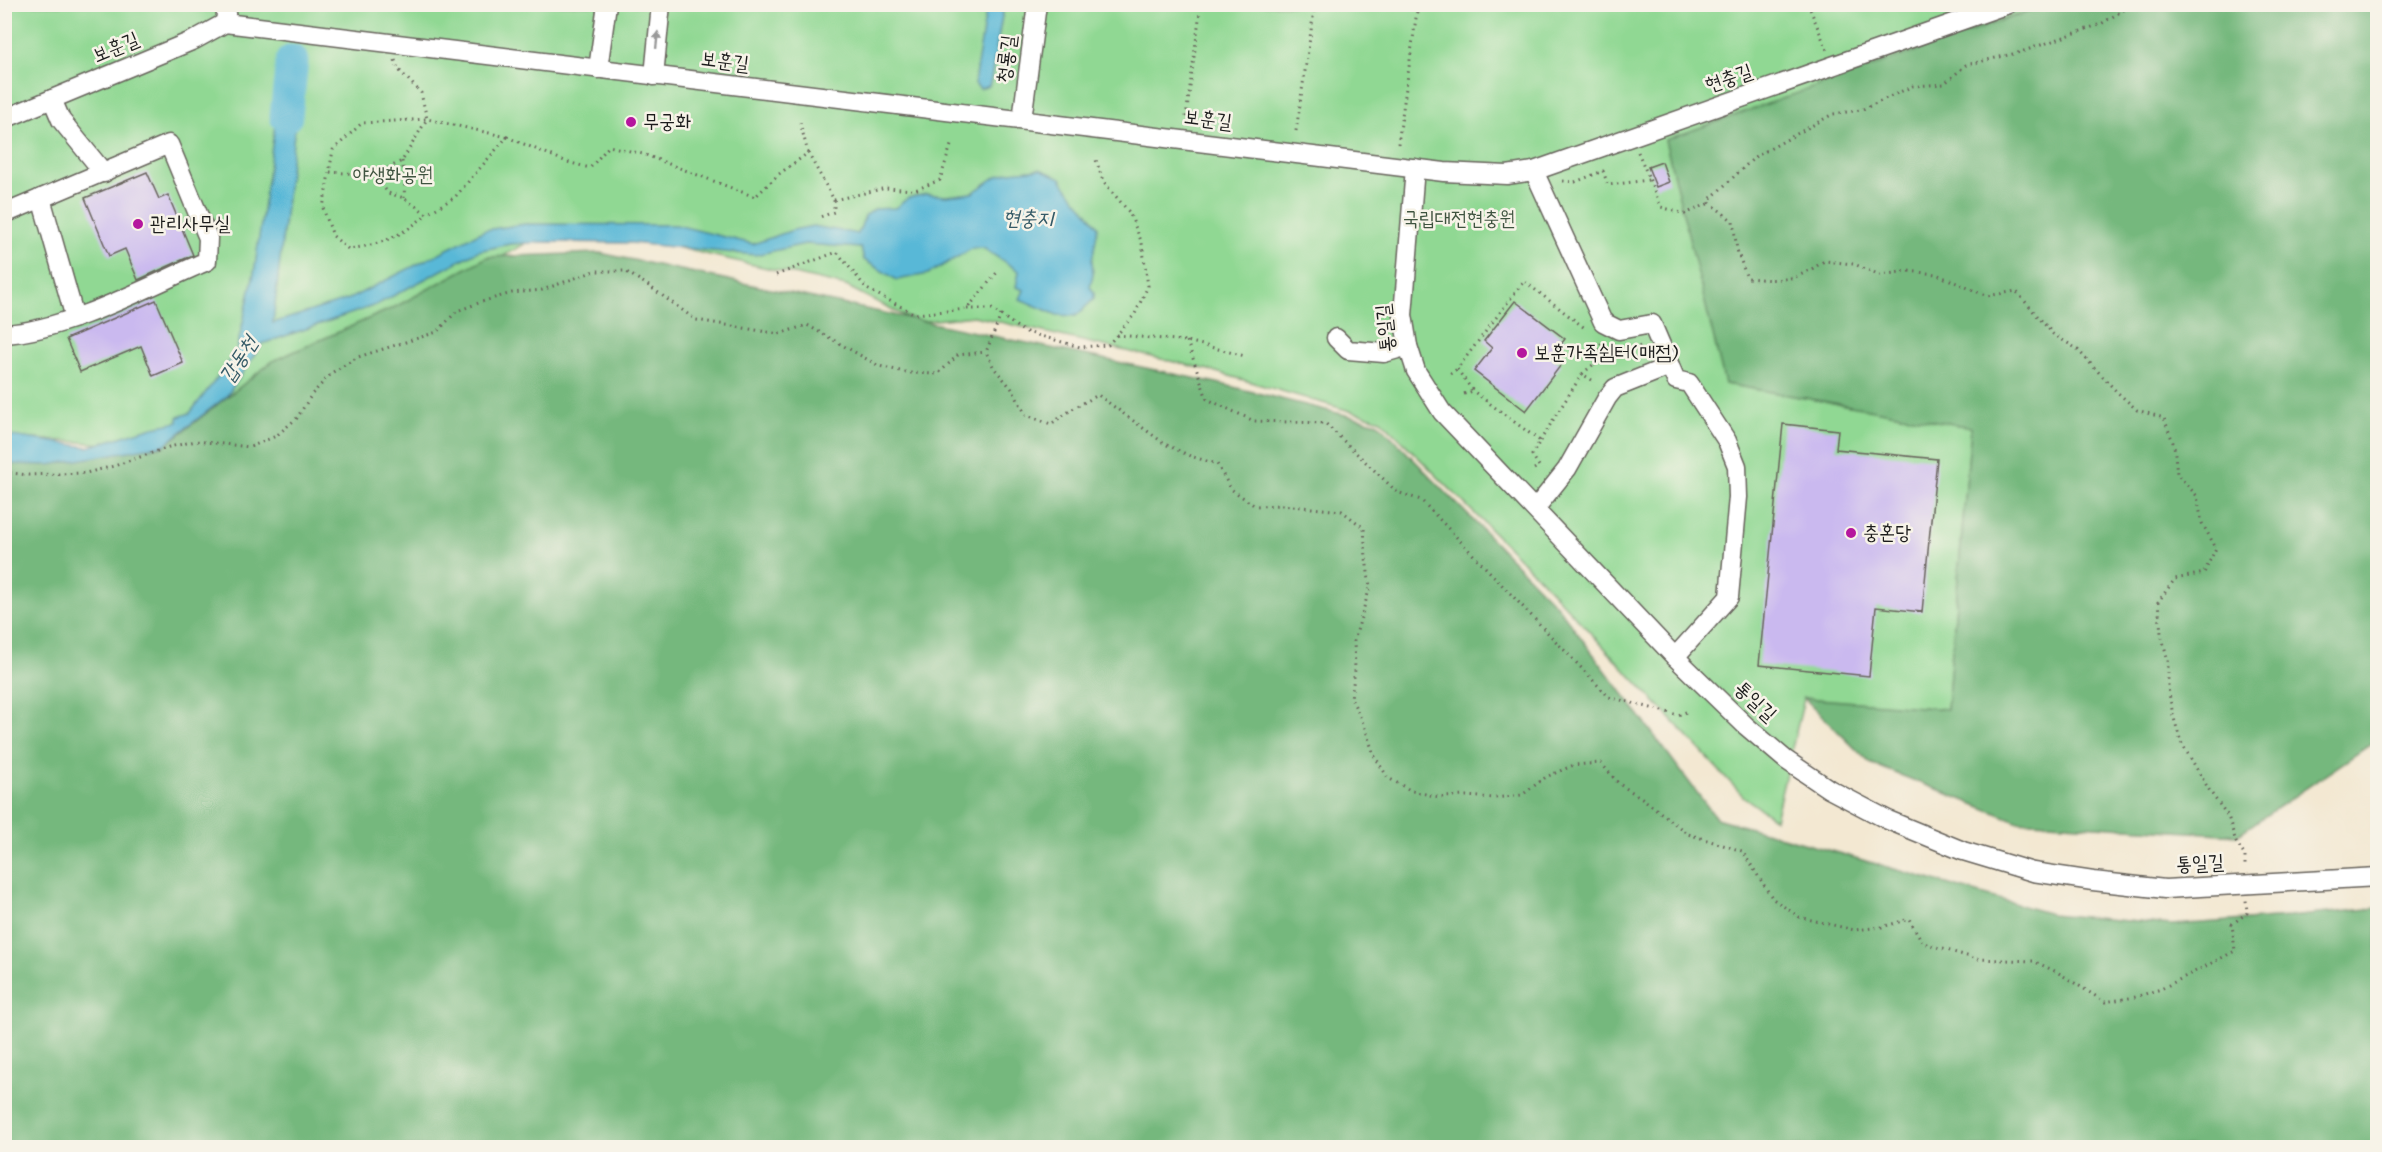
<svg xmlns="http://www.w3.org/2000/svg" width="2382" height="1152" viewBox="0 0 2382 1152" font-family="Mynerve,'Poor Story',sans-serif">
<rect width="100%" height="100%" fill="#f7f3e8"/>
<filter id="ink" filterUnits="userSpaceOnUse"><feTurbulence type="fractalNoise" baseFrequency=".0167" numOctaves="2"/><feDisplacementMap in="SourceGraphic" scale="12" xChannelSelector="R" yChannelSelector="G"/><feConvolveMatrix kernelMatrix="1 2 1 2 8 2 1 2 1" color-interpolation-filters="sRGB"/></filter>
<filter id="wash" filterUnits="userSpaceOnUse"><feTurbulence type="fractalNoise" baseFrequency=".008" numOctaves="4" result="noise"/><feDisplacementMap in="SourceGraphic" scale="24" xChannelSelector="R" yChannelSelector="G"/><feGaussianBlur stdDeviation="1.35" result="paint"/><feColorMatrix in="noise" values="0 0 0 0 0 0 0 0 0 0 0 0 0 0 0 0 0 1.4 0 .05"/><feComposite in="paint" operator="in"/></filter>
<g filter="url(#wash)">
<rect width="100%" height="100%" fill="#f3e8d2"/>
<polygon fill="#90d893" stroke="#567a58" stroke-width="1.5" points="4,5 2046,5 1935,43 1725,384 1971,427 1947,709 1804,699 1775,819 1744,797 1542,581 1381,420 1209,370 974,316 916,322 846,286 592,228 553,228 164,448 5,437"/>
<g fill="#74b87d" stroke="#486a4c" stroke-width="1.5">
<polygon points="2046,5 2377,5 2377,740 2237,835 2016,821 1870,763 1804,698 1947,709 1971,427 1725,384 1665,140"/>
<polygon points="600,253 1217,383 1378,423 1558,607 1716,818 2051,914 2172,925 2289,917 2377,908 2377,1147 5,1147 4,453 163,447 273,361 395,307 487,257"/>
</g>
<g fill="#59b8d7" stroke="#3a6a7a" stroke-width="1.5">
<polygon points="987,5 1004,5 991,79 989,86 980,89 975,84 975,77"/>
<path d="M 292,71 L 300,80 L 273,323 L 349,299 L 485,230 L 525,224 L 676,225 L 753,244 L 793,230 L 813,226 L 858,234 L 865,216 L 875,209 L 895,208 L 908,198 L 926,194 L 946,196 L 972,193 L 997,176 L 1010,172 L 1040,169 L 1061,178 C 1070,196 1088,209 1098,227 L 1092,261 L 1093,274 L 1090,287 L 1094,292 L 1094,299 L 1076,316 L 1057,315 L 1020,299 L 1024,290 L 1016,287 L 1019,271 L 983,248 L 973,248 L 928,274 L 897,280 L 864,260 L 861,248 L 805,244 L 755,255 L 631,243 L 547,242 L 510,244 L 478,251 L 376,305 L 262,344 L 227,396 L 164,445 L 49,465 L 5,464 L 5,435 L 88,447 L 153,427 L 178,422 L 178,417 L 190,413 L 236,353 L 254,273 L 282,75 Z"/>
</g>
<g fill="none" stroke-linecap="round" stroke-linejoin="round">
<polyline stroke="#59b8d7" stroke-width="33" points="286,116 292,61"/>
</g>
<g id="blocks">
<g fill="#cab9ef">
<polygon points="1662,162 1669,182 1656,187 1648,167"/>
<polygon points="147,172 159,199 168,195 193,255 138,280 125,249 109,256 85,198"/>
<polygon points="156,300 183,363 153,376 141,346 80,372 66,339"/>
<polygon points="1515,301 1565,339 1551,357 1561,365 1526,411 1474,371 1492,348 1484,341"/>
<polygon points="1783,424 1838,430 1836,449 1937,459 1922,612 1876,607 1869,676 1759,665"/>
</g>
</g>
</g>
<g filter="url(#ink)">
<use href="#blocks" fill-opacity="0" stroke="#67635c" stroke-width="1.5"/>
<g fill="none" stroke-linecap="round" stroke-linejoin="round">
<g stroke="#67635c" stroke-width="21">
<g id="minor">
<polyline points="225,23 227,4"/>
<polyline points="598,69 607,4"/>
<polyline points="654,76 661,4"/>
<polyline points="52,99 61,120 104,173"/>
<polyline points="4,119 194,40 225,23 1444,172 1507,175 1534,171 2008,4"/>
<polyline points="1022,120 1037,4"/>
<polyline points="1415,168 1403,315 1408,346 1416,371 1442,412 1675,657 1746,726 1786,760 1829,789 1888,820 1963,851 2033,872 2093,881 2165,889 2378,877"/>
<polyline points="1534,171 1603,322 1619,330 1652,324 1676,380 1689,383 1727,441 1737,466 1738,497 1729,597 1675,657"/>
<polyline points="41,198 75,318"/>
<path d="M 4,214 L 169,144 L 208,238 L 207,261 C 149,286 66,331 4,334"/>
<polyline points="1336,338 1348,350 1384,353 1408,346"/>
<polyline points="1535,509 1567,469 1607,398 1615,388 1670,366"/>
</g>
</g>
<g stroke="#67635c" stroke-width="3" stroke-dasharray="1.5 4.5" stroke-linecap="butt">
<polyline points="1808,4 1827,50"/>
<path d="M 2141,4 L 2125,9 L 2101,24 L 2021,52 L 1966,65 L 1944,84 L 1913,86 L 1861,110 L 1833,114 L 1755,157 L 1710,199 L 1710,203 L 1733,221 L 1737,250 L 1747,278 C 1784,281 1794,282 1824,261 L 1854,264 L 1880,275 L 1908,271 L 1936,274 L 1987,296 L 2016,291 L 2053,334 L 2077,349 L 2117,392 L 2137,410 L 2164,418 L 2174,445 L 2177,474 L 2197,496 L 2202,523 L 2216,548 L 2204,573 L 2175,579 L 2158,602 L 2161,633 L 2168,661 L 2168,688 L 2173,715 L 2181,742 L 2211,793 L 2228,816 L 2236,842 L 2245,856 L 2245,867"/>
<polyline points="395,60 398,69 421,93 427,119 507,137 455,197 427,214"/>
<polyline points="1186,117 1201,4"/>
<polyline points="1296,131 1315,4"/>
<polyline points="507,137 567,162 590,168 609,146 643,154 755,197 779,174 808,153 800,122"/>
<polyline points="1398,144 1418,4"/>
<polyline points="1638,152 1661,207 1685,214 1710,203"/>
<polyline points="808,153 834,200 834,212 817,218"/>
<polyline points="402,161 405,180 404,198"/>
<path d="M 330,172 L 375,175 L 402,161 L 427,119 L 362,123 L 333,150 L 323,208 L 333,236 L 348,249 C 381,245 402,236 427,214 L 404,198 L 388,193 L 375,175"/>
<polyline points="1563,181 1575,182 1603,171 1608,185 1649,180"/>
<polyline points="834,200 886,188 915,190 940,180 952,142"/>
<polyline points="776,275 837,252 867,289 915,314 967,309 999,270"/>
<polyline points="967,309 992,309 1023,331 1080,347 1108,345 1135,314 1148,286 1142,243 1129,212 1103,181 1096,160"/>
<polyline points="1001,315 986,352 994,368 1012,389 1026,415 1051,424 1074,408 1098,395 1165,444 1190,456 1217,464 1231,489 1255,506 1282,505 1342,511 1364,528 1366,558 1370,587 1354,641 1355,670 1351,698 1364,725 1374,755 1388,778 1412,791 1439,797 1466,796 1495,798 1522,795 1546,777 1574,765 1601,763 1619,784 1642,798 1688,834 1742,851 1773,899 1799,917 1854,930 1882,927 1909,919 1923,943 1977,959 2033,961 2057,972 2105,1002 2135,997 2161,989 2235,951 2232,924 2247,913 2246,900"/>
<polyline points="1117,335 1187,341 1245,356"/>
<polyline points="1187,341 1207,399 1254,421 1325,423 1397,492 1421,500 1609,697 1678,715 1686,712"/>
<polyline points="1594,364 1643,345"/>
<polyline points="1450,374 1457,369"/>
<polyline points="1592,380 1582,374 1594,364 1602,341 1600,340"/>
<polyline points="1464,394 1473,391"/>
<polyline points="1540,441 1582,374"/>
<polyline points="1534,469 1539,466 1532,455 1540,441 1473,391 1457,369 1524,281 1586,329"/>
<polyline points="4,472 28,475 86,473 114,466 169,447 196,441 250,447 276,436 297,418 312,394 333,372 358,357 437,332 457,311 484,301 512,293 542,290 595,271 625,271 649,286 696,320 779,334 807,325 879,366 909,373 938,374 958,355 986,352"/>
</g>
<use href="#minor" stroke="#fff" stroke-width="18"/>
</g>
<defs><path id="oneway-solid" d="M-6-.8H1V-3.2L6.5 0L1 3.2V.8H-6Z" transform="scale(1.5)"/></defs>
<use fill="#999" href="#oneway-solid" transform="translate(657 40) rotate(-84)"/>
</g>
<g fill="#b5179e" stroke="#f7f3e8" stroke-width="2">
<circle cx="631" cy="122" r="6"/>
<circle cx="138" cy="224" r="6"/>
<circle cx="1522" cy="353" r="6"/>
<circle cx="1851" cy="533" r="6"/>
</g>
<g text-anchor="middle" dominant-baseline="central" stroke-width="5" stroke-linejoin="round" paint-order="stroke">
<g font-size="20" fill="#1c1c1c" stroke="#f7f3e8">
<text transform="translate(116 48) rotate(-23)">보훈길</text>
<text transform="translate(1007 59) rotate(-83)">청룡길</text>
<text transform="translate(725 62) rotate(7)">보훈길</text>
<text transform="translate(1729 79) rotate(-19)">현충길</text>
<text transform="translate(1208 120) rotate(7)">보훈길</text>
<text transform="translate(1386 328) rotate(-96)">통일길</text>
<text transform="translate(1755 702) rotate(43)">통일길</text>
<text transform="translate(2200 864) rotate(-3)">통일길</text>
</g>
<g font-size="20" fill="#1c1c1c" stroke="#f7f3e8" text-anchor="start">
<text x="643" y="122">무궁화</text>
<text x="150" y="224">관리사무실</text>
<text x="1534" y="353">보훈가족쉼터(매점)</text>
<text x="1863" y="533">충혼당</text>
</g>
<g font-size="20" fill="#3f5440" stroke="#f7f3e8">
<text x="393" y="175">야생화공원</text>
<text x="1459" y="219">국립대전현충원</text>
</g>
<g font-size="21" font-style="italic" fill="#345a67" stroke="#f7f3e8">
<text x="1028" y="219">현충지</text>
<text transform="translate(239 360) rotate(-57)">갑동천</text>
</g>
</g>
<rect width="2382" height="1152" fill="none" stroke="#f7f3e8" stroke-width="24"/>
</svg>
